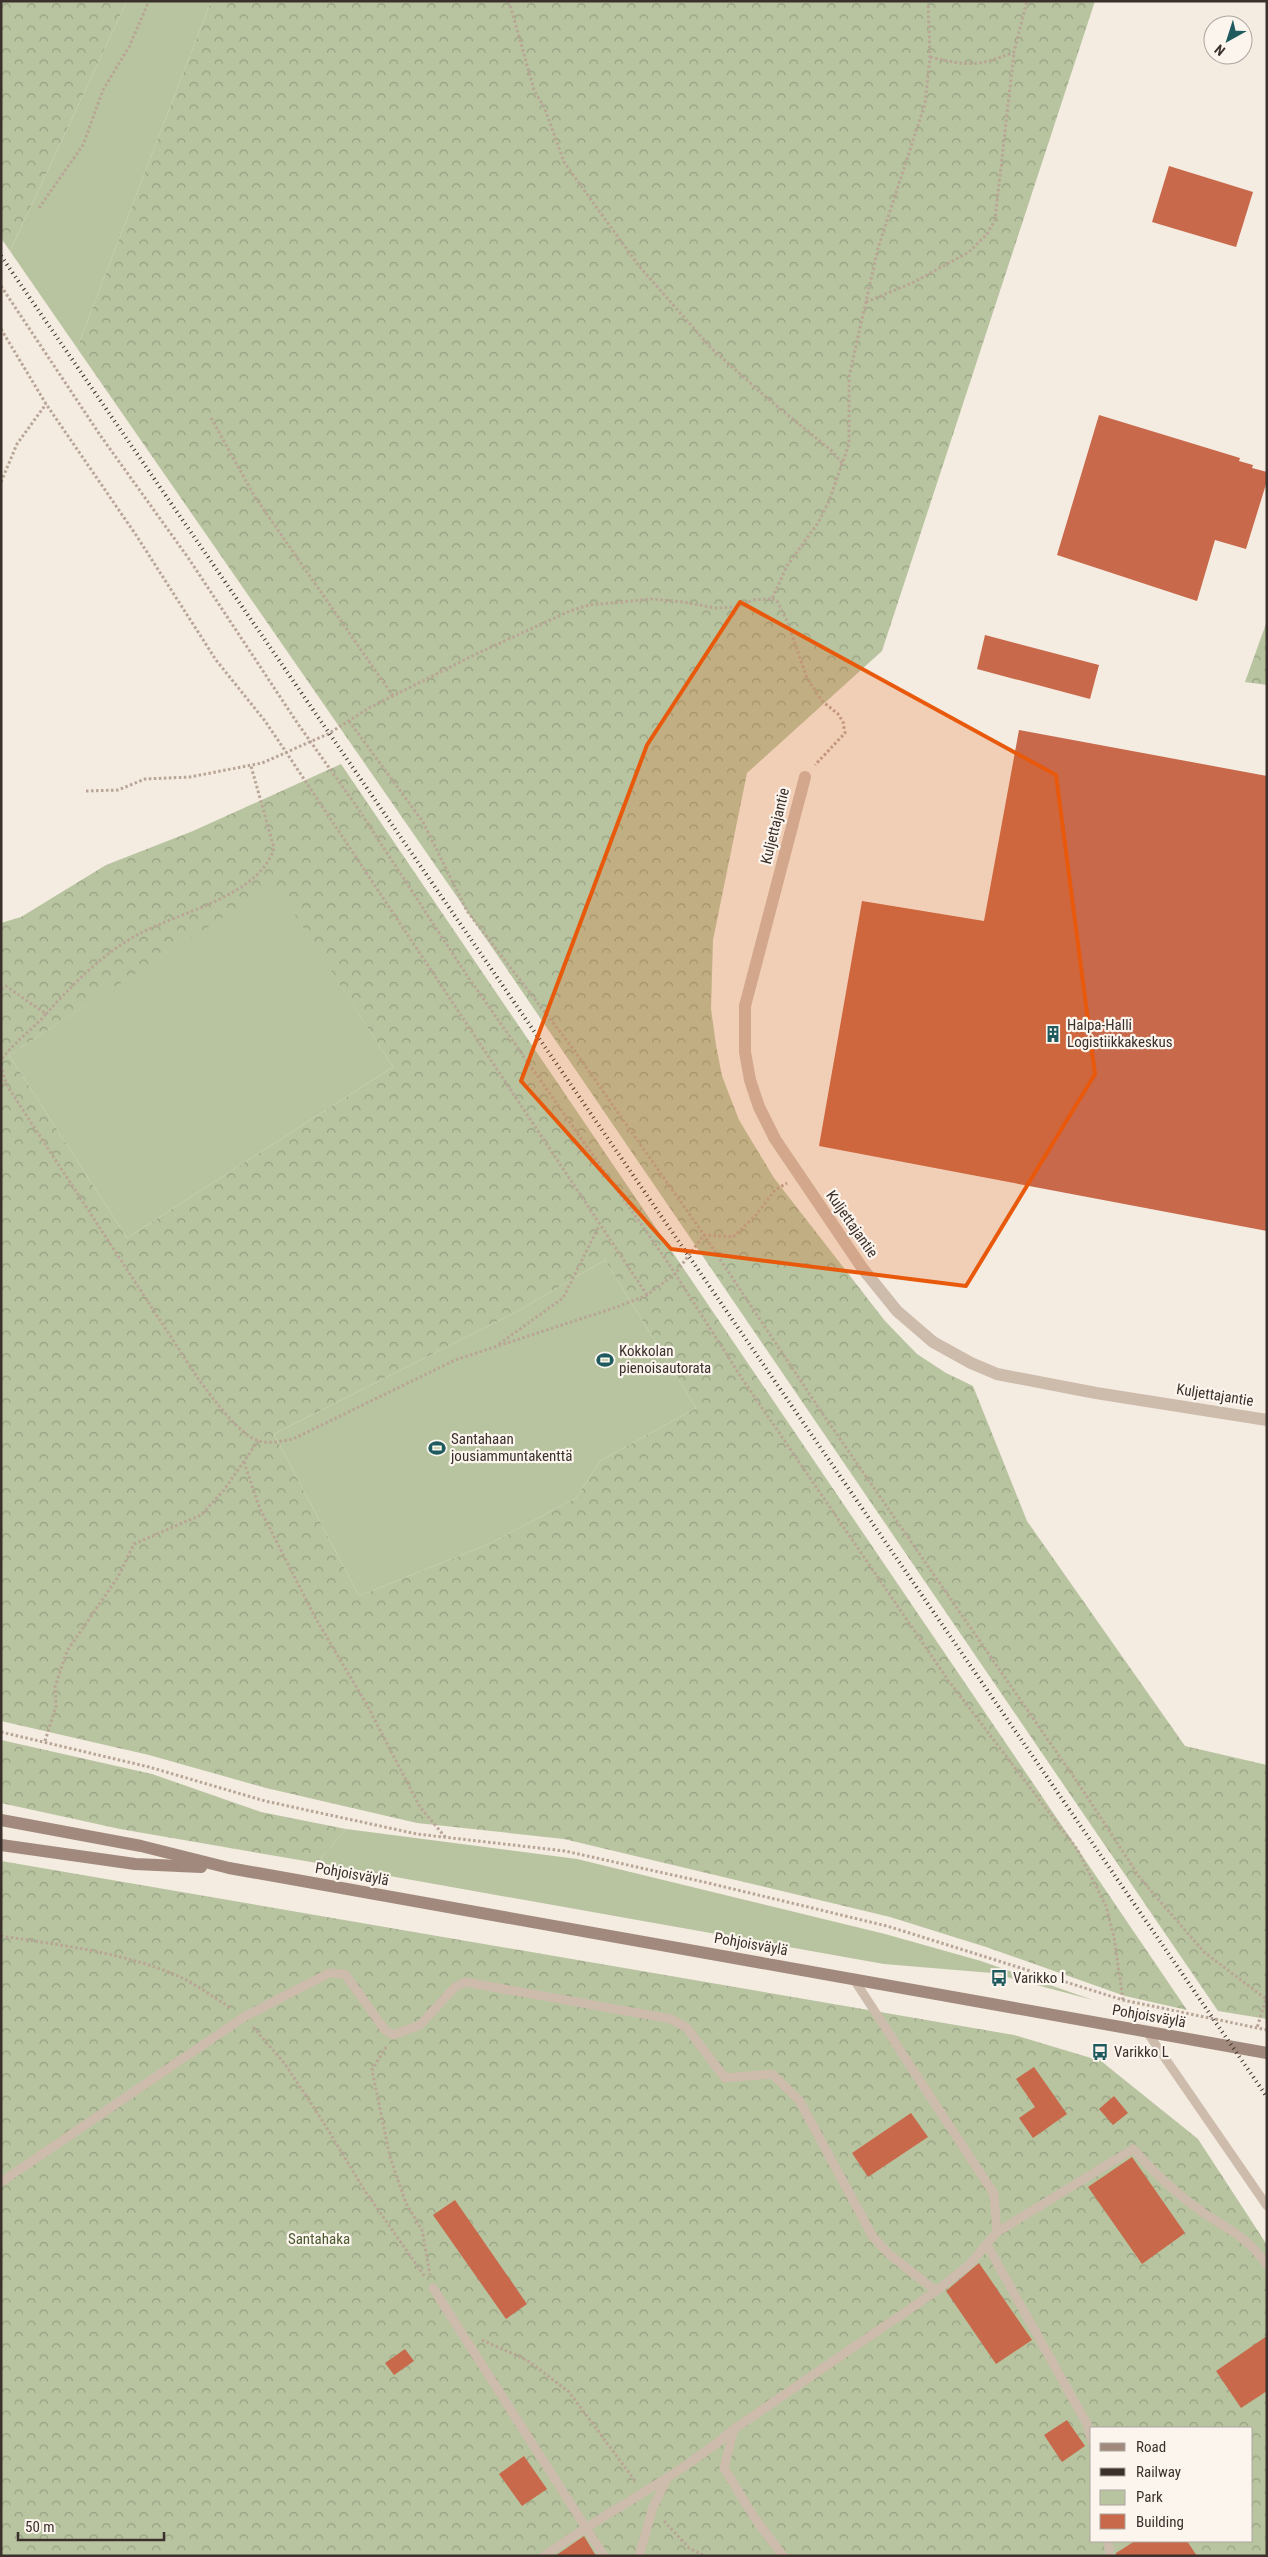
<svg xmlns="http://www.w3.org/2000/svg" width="1268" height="2557" viewBox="0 0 1268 2557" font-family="'Roboto Condensed',sans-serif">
<defs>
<pattern id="forest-crowns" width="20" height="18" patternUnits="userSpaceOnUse" patternTransform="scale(1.25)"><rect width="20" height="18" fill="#b8c4a0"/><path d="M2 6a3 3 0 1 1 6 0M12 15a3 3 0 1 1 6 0" fill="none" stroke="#97a083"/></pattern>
</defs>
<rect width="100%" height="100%" fill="#f4ebe1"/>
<g fill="#b8c4a0">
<polygon points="127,1 211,1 77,348 10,251"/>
<polygon points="275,883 393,1067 127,1238 9,1055"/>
<polygon points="605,1260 696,1408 600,1461 576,1498 489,1544 359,1596 274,1434 518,1311"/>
<polygon points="346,1829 577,1859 885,1934 981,1961 1093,2000 992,1973 884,1964 317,1863"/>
</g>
<g fill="url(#forest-crowns)" fill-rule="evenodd">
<polygon points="1,1 127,1 10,251 1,238"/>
<polygon points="211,1 1095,1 882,651 747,773 713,940 711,1009 716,1045 722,1076 739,1120 774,1178 885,1321 917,1354 946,1373 973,1386 1027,1521 1185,1746 1267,1765 1267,2019 1218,2011 489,943 77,348"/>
<polygon points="1267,621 1267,685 1245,682"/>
<path d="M 341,764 L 1187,2010 L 1125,1996 L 986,1947 L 890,1917 L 564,1839 L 417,1823 L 266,1788 L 149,1755 L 1,1721 L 1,923 L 21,917 L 106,865 L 193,831 ZM 275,884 L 393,1067 L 127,1238 L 9,1055 ZM 605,1260 L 696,1408 L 600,1461 L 576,1498 L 489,1544 L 359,1596 L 274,1434 L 518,1311 Z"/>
<polygon points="1,1740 152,1774 261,1812 346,1829 317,1863 120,1829 1,1803"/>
<path d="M 1,1861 L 1014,2035 L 1101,2061 L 1198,2139 L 1267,2245 L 1267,2556 L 1,2556 ZM 1092,2428 L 1252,2428 L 1252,2541 L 1092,2541 Z"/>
</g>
<g fill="#c8694b">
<polygon points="1169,166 1253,192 1236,247 1152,222"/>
<polygon points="1099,415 1240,458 1239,461 1253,465 1252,468 1267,472 1267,481 1246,549 1215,540 1197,601 1057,555"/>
<polygon points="985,635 1099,665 1090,699 977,669"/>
<polygon points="1019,730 1267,776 1267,1231 819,1146 862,901 984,921"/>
<polygon points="1034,2067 1067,2114 1033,2138 1019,2118 1035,2107 1016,2079"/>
<polygon points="1114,2096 1128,2113 1113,2125 1099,2109"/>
<polygon points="911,2113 928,2137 868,2177 852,2153"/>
<polygon points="1132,2157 1185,2233 1142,2264 1088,2187"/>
<polygon points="455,2200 527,2304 506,2319 433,2215"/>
<polygon points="979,2263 1032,2340 996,2364 946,2291"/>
<polygon points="1267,2336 1267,2391 1241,2408 1216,2371"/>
<polygon points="405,2349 414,2361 394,2375 385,2363"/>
<polygon points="1067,2420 1085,2446 1062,2462 1044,2435"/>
<polygon points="524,2456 547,2489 522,2506 499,2474"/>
<polygon points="584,2536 596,2556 555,2556 571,2545"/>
<polygon points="1135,2541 1187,2541 1197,2556 1116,2556 1116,2553"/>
</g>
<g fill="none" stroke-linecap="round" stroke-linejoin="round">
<g stroke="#b9a596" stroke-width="3" stroke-dasharray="2.5 2.5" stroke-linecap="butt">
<polyline points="509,1 534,90 545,109 564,162 584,190 639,266 711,348 767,398 832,451 843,464"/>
<path d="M 930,57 C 968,66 977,67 1014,52 L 1027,1"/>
<polyline points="39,208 83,145 103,90 129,47 149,1"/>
<polyline points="1,286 100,435 189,559 298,724 357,807 466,974 669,1264 741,1377 948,1680 1077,1849 1106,1906 1114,1937 1123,2000"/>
<polyline points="866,302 912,283 969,252 987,234 995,220 1014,52"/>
<polyline points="1,329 46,404 136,535 216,660 265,721 286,752 647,1295"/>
<polyline points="211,418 255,497 393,696"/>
<polyline points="1,482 17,444 46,404"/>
<polyline points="772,599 777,601 787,621 807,678 822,701 838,714 843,722 845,733 815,765"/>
<polyline points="349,721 423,822 467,911 574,1050 704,1235 818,1407 1084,1792 1140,1878 1204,1952 1266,1999 1257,2028"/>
<polyline points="86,791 118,790 145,779 190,777 262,763 328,734 369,708 476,654 570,611 589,605 651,599 684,602 715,608 737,607 753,600 772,599 787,566 818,523 829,501 849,444 849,377 878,248 925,104 930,57 928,1"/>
<path d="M 1,989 L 6,986 L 46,1014 C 31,1031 15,1041 1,1060"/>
<path d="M 46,1014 C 73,984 103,953 139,934 C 179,912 260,896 274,848 L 251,766"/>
<path d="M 1,1065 L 6,1084 L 199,1380 C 212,1397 239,1435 259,1441 C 269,1444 283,1441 293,1439 L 455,1360 L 617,1307 L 647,1295 L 675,1274 L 704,1235 L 733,1237 L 756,1215 L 775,1190 L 787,1183"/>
<polyline points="499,1344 563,1298 599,1226"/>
<polyline points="244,1462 260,1509 316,1619 367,1705 420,1807 446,1838"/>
<polyline points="1,1732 149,1767 265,1801 417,1834 565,1851 704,1882 887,1926 1123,2000 1267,2030"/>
<polyline points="45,1741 56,1706 55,1687 67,1651 118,1577 134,1544 201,1515 224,1490 258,1441"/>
<path d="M 1,1936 C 60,1945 121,1952 176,1975 C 196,1984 213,1997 231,2008"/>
<polyline points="253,2027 285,2064 324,2123 363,2188 425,2277"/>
<polyline points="386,2047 372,2070 390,2157 406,2203 422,2230 430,2275"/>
<polyline points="482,2340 527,2360 569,2392 636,2482"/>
<polyline points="664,2521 689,2548 705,2556"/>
</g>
<g stroke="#cdbbac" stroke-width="9">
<polyline points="1147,2032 1267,2206"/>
<polyline points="1,2182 244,2017 329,1973 345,1974 385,2030 393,2035 420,2025 455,1987 465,1982 671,2019 687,2028 725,2078 772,2074 799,2100 873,2237 890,2255 936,2291"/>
<path d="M 997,2232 L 1133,2149 C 1154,2173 1179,2196 1205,2214 C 1230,2230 1250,2240 1267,2265"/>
<polyline points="987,2245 1087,2424 1092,2441"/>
<polyline points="433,2288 604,2556"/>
<polyline points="1108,2541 1110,2556"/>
<path d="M 544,2556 C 606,2511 676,2479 734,2429"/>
<polyline points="639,2556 653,2507 667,2479"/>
<polyline points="783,2556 754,2517 724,2468 734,2429 936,2291 969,2265 997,2232 994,2194 853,1978"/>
</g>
<polyline stroke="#cdbbac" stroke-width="12" points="805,777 745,1006 745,1052 750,1080 759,1107 775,1139 863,1269 897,1311 933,1342 971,1363 997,1374 1096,1393 1267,1420"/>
<g stroke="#a18a7d" stroke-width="12">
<polyline points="1,1820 141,1846 229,1868 1267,2053"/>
<polyline points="1,1845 135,1864 201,1867"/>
</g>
<polyline stroke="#3b302b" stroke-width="4" stroke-dasharray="1 4" stroke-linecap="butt" points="1,256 1267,2097"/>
</g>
<path fill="#e8590c" fill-opacity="0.2" stroke="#e8590c" stroke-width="4" stroke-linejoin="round" d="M 740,602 L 1056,775 L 1095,1074 L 966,1286 L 671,1249 L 521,1081 L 647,745 Z"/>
<defs>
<g id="building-bare" transform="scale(1.35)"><path d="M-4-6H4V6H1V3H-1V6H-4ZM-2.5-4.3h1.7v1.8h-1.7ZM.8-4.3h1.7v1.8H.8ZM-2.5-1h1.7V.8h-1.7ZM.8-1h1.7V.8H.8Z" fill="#1f5a5e" stroke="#fbf5ee" stroke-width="2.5" paint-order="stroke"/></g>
<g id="stadium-bare" transform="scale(1.35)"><path d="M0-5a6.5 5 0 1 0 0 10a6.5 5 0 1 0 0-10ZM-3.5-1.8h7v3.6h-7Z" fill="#1f5a5e" stroke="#fbf5ee" stroke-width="2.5" paint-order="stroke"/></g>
<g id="bus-bare" transform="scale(1.35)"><path d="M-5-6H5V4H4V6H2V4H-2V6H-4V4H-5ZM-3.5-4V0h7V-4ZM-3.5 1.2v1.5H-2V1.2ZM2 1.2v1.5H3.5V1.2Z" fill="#1f5a5e" stroke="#fbf5ee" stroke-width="2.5" paint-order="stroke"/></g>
</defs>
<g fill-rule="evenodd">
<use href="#building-bare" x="1053" y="1034"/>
<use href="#stadium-bare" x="605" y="1360"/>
<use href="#stadium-bare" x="437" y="1448"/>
<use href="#bus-bare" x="999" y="1978"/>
<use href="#bus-bare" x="1100" y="2052"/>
</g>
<g text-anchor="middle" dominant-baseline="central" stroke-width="4.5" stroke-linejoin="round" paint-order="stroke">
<g font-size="15" fill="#3b302b" stroke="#fbf5ee">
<text transform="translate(775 826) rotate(-76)">Kuljettajantie</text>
<text transform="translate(852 1224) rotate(55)">Kuljettajantie</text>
<text transform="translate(1215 1395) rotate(9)">Kuljettajantie</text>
<text transform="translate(352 1874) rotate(10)">Pohjoisväylä</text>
<text transform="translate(751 1944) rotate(10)">Pohjoisväylä</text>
<text transform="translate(1149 2016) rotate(10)">Pohjoisväylä</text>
</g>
<g font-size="15" fill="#3b302b" stroke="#fbf5ee" text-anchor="start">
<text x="1067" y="1025">Halpa-Halli<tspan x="1067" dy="17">Logistiikkakeskus</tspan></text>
<text x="619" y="1351">Kokkolan<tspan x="619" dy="17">pienoisautorata</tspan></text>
<text x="451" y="1439">Santahaan<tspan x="451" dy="17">jousiammuntakenttä</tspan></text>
<text x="1013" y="1978">Varikko I</text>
<text x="1114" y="2052">Varikko L</text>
</g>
<g font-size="15" fill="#4a5a2e" stroke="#fbf5ee">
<text x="319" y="2239">Santahaka</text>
</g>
</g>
<rect width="1268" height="2557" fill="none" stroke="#3b302b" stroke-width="5"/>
<rect x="1090" y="2427" width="162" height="115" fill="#fbf5ee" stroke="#aea6a0"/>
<rect x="1100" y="2443" width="25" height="8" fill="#a18a7d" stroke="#aea6a0"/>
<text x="1136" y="2452" font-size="15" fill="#3b302b">Road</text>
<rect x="1100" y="2468" width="25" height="8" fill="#3b302b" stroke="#aea6a0"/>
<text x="1136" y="2477" font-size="15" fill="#3b302b">Railway</text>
<rect x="1100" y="2490" width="25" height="15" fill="#b8c4a0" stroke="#aea6a0"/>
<text x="1136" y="2502" font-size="15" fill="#3b302b">Park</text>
<rect x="1100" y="2514" width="25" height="15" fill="#c8694b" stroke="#aea6a0"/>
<text x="1136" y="2527" font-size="15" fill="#3b302b">Building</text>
<g transform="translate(1228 40) rotate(219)"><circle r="24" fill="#fbf5ee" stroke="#aea6a0"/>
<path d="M0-4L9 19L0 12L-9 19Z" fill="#1f5a5e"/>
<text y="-8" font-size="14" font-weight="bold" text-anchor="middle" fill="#3b302b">N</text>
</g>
<path d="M18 2532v8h146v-8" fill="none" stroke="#3b302b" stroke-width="2.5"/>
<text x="25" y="2532" font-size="15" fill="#3b302b" stroke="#fbf5ee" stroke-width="4" paint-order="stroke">50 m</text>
</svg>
